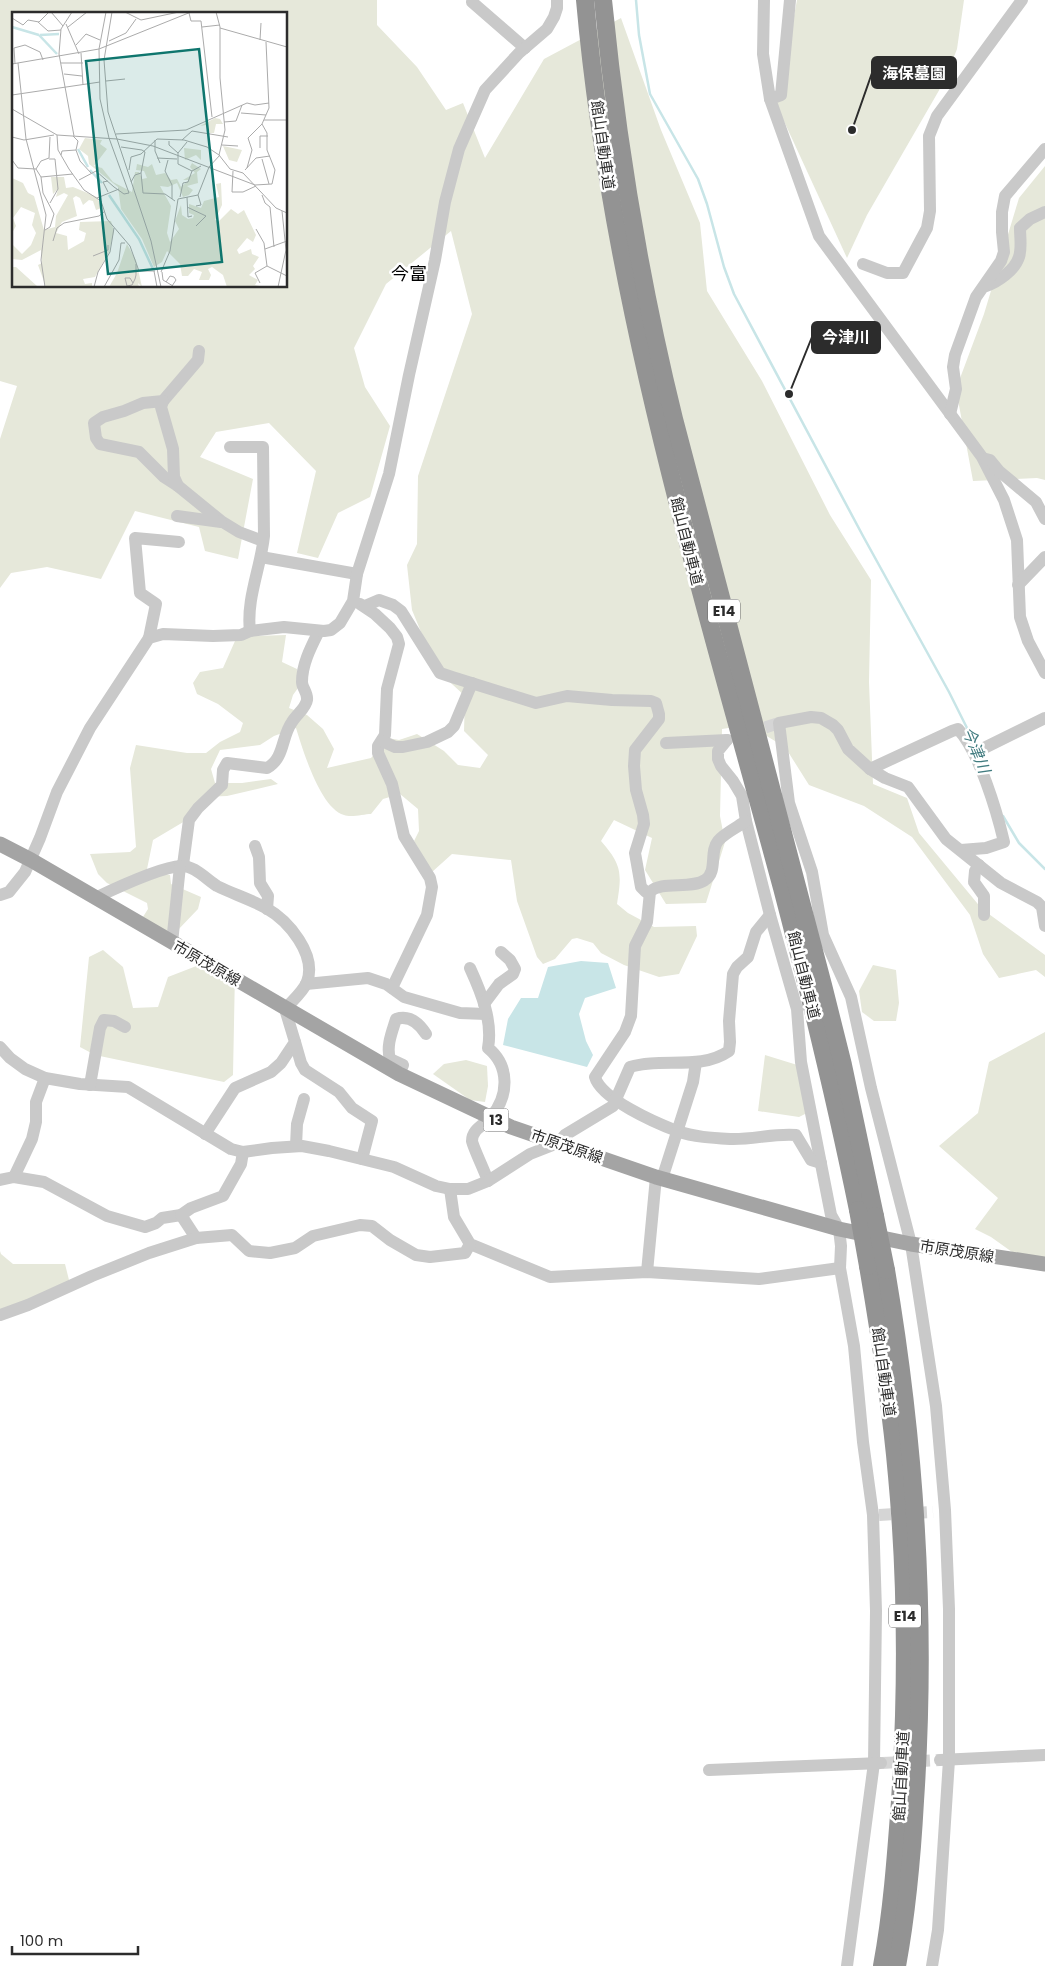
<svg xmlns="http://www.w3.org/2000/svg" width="1045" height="1966" viewBox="0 0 1045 1966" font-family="Poppins,'Noto Sans JP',sans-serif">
<rect width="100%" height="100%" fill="#fff"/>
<g fill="#e6e8da" fill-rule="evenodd">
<path d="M 0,0 L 377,0 L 377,25 L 417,67 L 446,110 L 463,103 L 485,158 L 544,59 L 621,18 L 661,130 L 700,223 L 707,291 L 762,381 L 830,515 L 871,580 L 869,682 L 873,784 L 907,798 L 919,833 L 982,909 L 1045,955 L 1045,977 L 1036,970 L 999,978 L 983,954 L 970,915 L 912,837 L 864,806 L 809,785 L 785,747 L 748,725 L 722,729 L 720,816 L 725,842 L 706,903 L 666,904 L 645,870 L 652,838 L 614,820 L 601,841 C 622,865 622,873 617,904 L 628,913 L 654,927 L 696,926 L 697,936 L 679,974 L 659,977 L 624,965 L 601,953 L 593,943 L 577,938 L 572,939 L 555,959 L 543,964 L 537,957 L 517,901 L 511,860 L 452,854 L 432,872 L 414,841 L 419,831 L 418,809 L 400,794 L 383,799 L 371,814 C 364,814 351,818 344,815 C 320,808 303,750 296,728 L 274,736 L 260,745 L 220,750 L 211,769 L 215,783 L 242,783 L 271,779 L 278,784 L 227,796 L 203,797 L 185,821 L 153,840 L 147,869 L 170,875 L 171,884 L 201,897 L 198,909 L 176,932 L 164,931 L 141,920 L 148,909 L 147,903 L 107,883 L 98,874 L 90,854 L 130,852 L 136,847 L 130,768 L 136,745 L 187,753 L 206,753 L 220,742 L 240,732 L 243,723 L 218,704 L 197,694 L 193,683 L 200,672 L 223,668 L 235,641 L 251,636 L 286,635 L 282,662 L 297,669 L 298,688 L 293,695 L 289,708 L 307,715 L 323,729 L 334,749 L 327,768 L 371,758 L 388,738 L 399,740 L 417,734 L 444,751 L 458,765 L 480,768 L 488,755 L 464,731 L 465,696 L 440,673 L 428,649 L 412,610 L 407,565 L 417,544 L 418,476 L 472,314 L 451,231 L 386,284 L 354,348 L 365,387 L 390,426 L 370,497 L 338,513 L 318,558 L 297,553 L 316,471 L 269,423 L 216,432 L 200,457 L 253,479 L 238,559 L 205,551 L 199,527 L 135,511 L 101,579 L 47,567 L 11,573 L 0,588 L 0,439 L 17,386 L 0,381 ZM 14,14 L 286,14 L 286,286 L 14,286 Z"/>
<polygon points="797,0 964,0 957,49 945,80 867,215 847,258 777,106"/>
<polygon points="1045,166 1045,480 1037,478 973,481 956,389 984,314 1019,198"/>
<polygon points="103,950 123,967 133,1008 158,1007 168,977 199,965 235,972 233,1075 224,1082 95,1055 80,1047 89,957"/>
<polygon points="873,965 896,970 899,1003 896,1021 874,1021 862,1012 859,991"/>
<polygon points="1045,1032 1045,1260 1022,1259 991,1237 975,1229 998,1198 939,1146 978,1113 989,1062"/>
<polygon points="765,1055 807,1068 809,1112 799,1117 758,1111"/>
<polygon points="466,1060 487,1066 488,1086 485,1102 470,1100 433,1074 444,1064"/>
<polygon points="0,1251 1,1254 13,1264 65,1264 70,1284 0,1314"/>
</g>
<polygon fill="#c8e5e7" points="581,961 608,963 616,988 585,998 579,1014 586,1041 593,1055 587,1067 503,1045 508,1019 521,998 538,998 548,967"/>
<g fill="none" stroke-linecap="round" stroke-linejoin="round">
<g stroke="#c8e5e7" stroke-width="2.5">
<polyline points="636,0 639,35 650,94 698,179 707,204 724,267 734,294 863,536 949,692 976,746"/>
<polyline points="1003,816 1019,843 1045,869"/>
</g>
<g stroke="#d5d5d5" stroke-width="12" stroke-dasharray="12 6" stroke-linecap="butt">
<polyline points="748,733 779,723"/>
<polyline points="879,1515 933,1512"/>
<polyline points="882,1763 940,1760"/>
</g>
<g stroke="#c9c9c9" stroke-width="12">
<polyline points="764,0 763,54 770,99 819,236 982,457 1004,500 1017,540 1020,617 1028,641 1045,673"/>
<polyline points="472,2 525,48"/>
<polyline points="770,99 781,95 790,0"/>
<polyline points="863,264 887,273 903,273 927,228 930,211 929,136 937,116 1022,0"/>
<path d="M 986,286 C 998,282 1015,270 1019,257 C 1022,248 1020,238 1020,228 L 1030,219 L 1045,212"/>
<polyline points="199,351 198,360 163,401 143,403 124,411 103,417 94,423 96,438 100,444 139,452 164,477 178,486 221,521 239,532 263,541"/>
<polyline points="163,401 161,407 173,449 174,477 178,486"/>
<polyline points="950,414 956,389 953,367 955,355 976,297 1001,261 1004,252 1002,232 1002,212 1005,196 1045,149"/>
<path d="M 230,447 L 263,447 L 264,536 C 261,567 246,599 250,631"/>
<polyline points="986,459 990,460 999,471 1036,502 1045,519"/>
<polyline points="177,516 221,522"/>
<polyline points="261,557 357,574"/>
<polyline points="1018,585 1045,557"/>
<polyline points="360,604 375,614 390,628 397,637 399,644 387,689 385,735 378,746 378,753 392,784 404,836 430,878 432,887 427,915 392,988"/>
<polyline points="365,606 379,600 393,605 401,611 440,673 452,677 536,703 567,696 612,700 651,701 656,703 659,714 659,719 635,750 634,766 636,790 643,815 644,824 635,853 641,887 646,892 650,892"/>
<polyline points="149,638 156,604 140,593 135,538 179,542"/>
<polyline points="727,740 718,751 718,759 721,766 733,781 742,796 746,821 770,915 797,1009 801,1062 831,1215 839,1229 841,1246 840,1268 854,1346 863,1442 873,1515 876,1611 874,1763 847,1966"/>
<polyline points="382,741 395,747 403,747 427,742 448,732 454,726 472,683"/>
<polyline points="666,743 727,740"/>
<polyline points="974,753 1045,718"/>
<path d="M 870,769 L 952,731 L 958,729 C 979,751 997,812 1004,842 L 986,848 L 961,850"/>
<path d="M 746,821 C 739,826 723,834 718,841 C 709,852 718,872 705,880 C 691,890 661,880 650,892 L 647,922 L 635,946 L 631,1016 L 625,1032 L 595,1077 C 601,1099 656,1123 677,1131 C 694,1137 712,1138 730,1139 C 752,1140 774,1133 796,1135 L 811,1160 L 821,1163"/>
<polyline points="255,846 259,857 260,883 268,896 267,909"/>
<path d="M 183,865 L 189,820 L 198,808 L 222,785 L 223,770 L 227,763 L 267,768 C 285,758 281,737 292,722 C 296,715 306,708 307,700 C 308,693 302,688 302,682 C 302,664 311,647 319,631"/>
<polyline points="979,865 975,871 974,882 984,896 984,915"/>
<polyline points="0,895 9,892 25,872 40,838 57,792 90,728 149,638 163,634 213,636 241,635 250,631 284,627 324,631 331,630 340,623 353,601 357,574 389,474 409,375 435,260 445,202 459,149 485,90 519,53 547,29 554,17 557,8 557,0"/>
<path d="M 95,898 C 116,888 160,867 181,866 C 194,865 207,880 217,886 C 233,894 250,899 266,908 C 289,921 317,955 307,982 C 303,992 292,1001 285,1009 L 295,1042 L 281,1063 L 271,1072 L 235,1088 L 205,1134"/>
<polyline points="172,943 180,866"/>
<path d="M 470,968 C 481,992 493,1021 488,1048 C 510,1066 509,1096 491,1117 C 484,1125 472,1129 472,1141 C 473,1147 485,1172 488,1181"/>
<polyline points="306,984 368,978 386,984 404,997 460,1013 486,1014"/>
<polyline points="484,1004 499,984 513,974 515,969 510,960 501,952"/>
<polyline points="295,1042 301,1063 305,1070 339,1092 352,1108 372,1121 362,1159"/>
<path d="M 0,1047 L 10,1058 L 25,1069 L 45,1078 L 80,1084 L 128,1087 L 231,1149 L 243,1152 L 272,1148 L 302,1146 L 329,1151 L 394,1167 L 436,1186 L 450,1189 L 468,1189 L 488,1181 L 530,1154 L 558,1143 L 565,1135 L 613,1106 L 630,1067 C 662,1057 700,1071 729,1051 L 730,1042 L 729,1021 L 733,974 L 737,967 L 748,957 L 756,932 L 770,915"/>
<path d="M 399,1074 L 403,1065 L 390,1059 C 386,1046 392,1032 396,1019 C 409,1015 419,1023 426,1034"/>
<polyline points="90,1085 100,1028 104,1020 114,1021 125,1027"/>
<polyline points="296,1146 297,1124 304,1099"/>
<polyline points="14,1177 32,1139 36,1122 36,1102 45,1078"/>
<polyline points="662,1179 693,1082 696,1062"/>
<polyline points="0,1180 14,1177 44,1182 107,1216 145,1227 156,1223 162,1218 181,1215 191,1208 223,1196 241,1164 243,1152"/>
<polyline points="450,1189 454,1217 470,1244 550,1277 647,1272 759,1279 840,1268"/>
<polyline points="181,1215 196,1238"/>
<polyline points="647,1272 656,1177"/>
<polyline points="0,1315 28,1305 92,1276 149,1253 196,1238 232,1235 249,1251 270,1253 295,1248 313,1236 360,1225 372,1226 390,1240 416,1255 430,1257 465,1253 470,1244"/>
<polyline points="940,1760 1045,1755"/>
<polyline points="709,1770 881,1763"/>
<polyline points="932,1966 938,1930 949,1760 949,1609 945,1510 936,1406 911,1244 871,1088 851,997 823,935 812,872 789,803 779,723 811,717 821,718 833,725 838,730 848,749 870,769 885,778 908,787 946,839 1001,883 1037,902 1042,907 1045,926"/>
</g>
<polyline stroke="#a4a4a4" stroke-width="15" points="0,844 31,860 399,1074 511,1127 656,1177 839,1229 911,1244 1045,1264"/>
<g stroke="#939393" stroke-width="18">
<path d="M 585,0 C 612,304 703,595 782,888 C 810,995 836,1102 858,1210"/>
<path d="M 603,0 C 617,142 640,281 674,419 L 823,985 L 843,1065 L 875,1216"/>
<path d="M 868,1266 C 880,1336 891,1406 897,1476 C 907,1584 907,1693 900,1801 C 896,1856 892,1912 882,1966"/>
<path d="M 886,1270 C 916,1446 927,1623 915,1801 C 912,1856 907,1912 897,1966"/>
</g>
<g stroke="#939393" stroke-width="18">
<polyline points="858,1210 868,1266"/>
<polyline points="875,1216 886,1270"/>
</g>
</g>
<g text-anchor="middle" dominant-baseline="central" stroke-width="5" stroke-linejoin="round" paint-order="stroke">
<g fill="#fff" stroke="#6b6b6b" stroke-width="1">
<rect x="708" y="599.5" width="32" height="23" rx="4"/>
<rect x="483.5" y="1108.5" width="25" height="23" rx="4"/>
<rect x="889" y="1604.5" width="32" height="23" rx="4"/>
</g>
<g font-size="14" font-weight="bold" fill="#2c2c2c">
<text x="724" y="611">E14</text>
<text x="496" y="1120">13</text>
<text x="905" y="1616">E14</text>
</g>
<g font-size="15" fill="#2c2c2c" stroke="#fff">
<text transform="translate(603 145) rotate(82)">館山自動車道</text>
<text transform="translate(687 541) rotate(76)">館山自動車道</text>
<text transform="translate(207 963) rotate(30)">市原茂原線</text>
<text transform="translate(804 975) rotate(76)">館山自動車道</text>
<text transform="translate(567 1146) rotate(19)">市原茂原線</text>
<text transform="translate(957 1251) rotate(9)">市原茂原線</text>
<text transform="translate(884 1372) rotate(82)">館山自動車道</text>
<text transform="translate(901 1776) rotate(-87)">館山自動車道</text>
</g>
<g font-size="16" font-style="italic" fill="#407b7f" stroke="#fff">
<text transform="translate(976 750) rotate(68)">今津川</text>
</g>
<g font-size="18" fill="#000" stroke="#fff">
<text x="409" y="273">今富</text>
</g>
</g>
<g transform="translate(12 12)">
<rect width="275" height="275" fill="#fff"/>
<path d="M 203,106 L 208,107 L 211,112 L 204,112 L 202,121 L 198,121 L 194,113 L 188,114 ZM 73,126 L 90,128 L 88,132 L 95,137 L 82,154 L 90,156 L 101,170 L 120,180 L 123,160 L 127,160 L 130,167 L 135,166 L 132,159 L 124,158 L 125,152 L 136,155 L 140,152 L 144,163 L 153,161 L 159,168 L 165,167 L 169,175 L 177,168 L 171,168 L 183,161 L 178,155 L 180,151 L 189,157 L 185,160 L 186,171 L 175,174 L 181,178 L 177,183 L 171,185 L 165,171 L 156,175 L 148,174 L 159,194 L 155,221 L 158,230 L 167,217 L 163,209 L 169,193 L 170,203 L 176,207 L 181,206 L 182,203 L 177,201 L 177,192 L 189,196 L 192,189 L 207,185 L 204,172 L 209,171 L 210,193 L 203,208 L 207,209 L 219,197 L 226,202 L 232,198 L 244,223 L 241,230 L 235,226 L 225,238 L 227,242 L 239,237 L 240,242 L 247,245 L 241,254 L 243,257 L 237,263 L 246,268 L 243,273 L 252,275 L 215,275 L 211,263 L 200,255 L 196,257 L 199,263 L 197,268 L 187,268 L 190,260 L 182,257 L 176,264 L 170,264 L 168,252 L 155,239 L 150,250 L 142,255 L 130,227 L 109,197 L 106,175 L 77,152 L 76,144 L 67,137 ZM 211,134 L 230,138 L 225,150 L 217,148 ZM 172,136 L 189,138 L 189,148 L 184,143 L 173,148 ZM 39,165 L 52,165 L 54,176 L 61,175 L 85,185 L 90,196 L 84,198 L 81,189 L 77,188 L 71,193 L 68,186 L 64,184 L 61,186 L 65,204 L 50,210 L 44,221 L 55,224 L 56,238 L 72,229 L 74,221 L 67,218 L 68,210 L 99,209 L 102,219 L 97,240 L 83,265 L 71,267 L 73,272 L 80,271 L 80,275 L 34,275 L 26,253 L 30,251 L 29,238 L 10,248 L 0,247 L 0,232 L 10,242 L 19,233 L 24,221 L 20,213 L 23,201 L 9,195 L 1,206 L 4,214 L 0,221 L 0,166 L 11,171 L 16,181 L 22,184 L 32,218 L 43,215 L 44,204 L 56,183 L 52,181 L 44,185 L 46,177 L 41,182 ZM 115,232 L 124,248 L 130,275 L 126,271 L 127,275 L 97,275 L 105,261 ZM 0,255 L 4,255 L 25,274 L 0,275 Z" fill="#e6e8da"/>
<path fill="none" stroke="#c8e5e7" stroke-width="2.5" d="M 0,15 L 27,23M 27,23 L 45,42M 28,23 L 47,22M 66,137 L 76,155M 78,158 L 90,171M 97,183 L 127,227 L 141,257"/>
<path fill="none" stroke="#ababab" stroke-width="1" d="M 39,0 L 51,14M 60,0 L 49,17 L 47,42 L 62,124M 100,0 L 92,48 L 96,100 L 139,229 L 149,275M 113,0 L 129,8 L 167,0M 204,0 L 208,15 L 208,66 L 213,118 L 207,143 L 218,157 L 231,161 L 264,196 L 275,201M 177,1 L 179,9 L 189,9 L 200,105M 0,6 L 11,13 L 16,8 L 27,10 L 37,0M 26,10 L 36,19 L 49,18M 54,12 L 67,42M 56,15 L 75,0M 190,15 L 208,13M 208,16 L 275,35M 248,28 L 249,11M 97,29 L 114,21 L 124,7M 64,33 L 74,22 L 88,28M 69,41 L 71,73M 6,51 L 14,127 L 34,203 L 29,248 L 33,275M 49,51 L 71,51M 0,52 L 87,37 L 179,0M 3,52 L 2,36 L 13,33 L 28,40 L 31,48M 52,62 L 70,64M 94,69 L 113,67M 0,83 L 88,70M 0,97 L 45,123 L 105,127 L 141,134 L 243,173M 229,101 L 254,103M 252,108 L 275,108M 212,110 L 224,109 L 230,93M 104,122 L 174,118 L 235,91 L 243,93 L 257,91M 45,123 L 46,138 L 57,157 L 72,178 L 89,189 L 95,207 L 118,234 L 127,259 L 143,259M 61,124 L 66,129 L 64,138 L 68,149 L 79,161M 0,125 L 12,128 L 42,123M 143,128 L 143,139 L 148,151M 170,128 L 180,119 L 216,125M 157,129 L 157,133 L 166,141M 175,130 L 166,141 L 166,152 L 180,159 L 189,154M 210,133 L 226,134M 109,135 L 130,138M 248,136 L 248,124 L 256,124M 49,143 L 50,139 L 64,138M 145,146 L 165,147M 37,147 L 43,147 L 46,177 L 38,191M 250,147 L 257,172M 0,148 L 6,156 L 24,157 L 29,165 L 31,181 L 42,202 L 38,215 L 33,218M 156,148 L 153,159 L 160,173 L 160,187M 235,156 L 240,138 L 236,126 L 250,112M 24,157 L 29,149 L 37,146 L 38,125M 117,158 L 119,145 L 129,142 L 145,127 L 172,128 L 195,135 L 207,143M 233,158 L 244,146 L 258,144M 221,159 L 220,180 L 231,180 L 244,174M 129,161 L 131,181 L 153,182 L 163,189M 29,165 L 61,162M 67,168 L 84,159 L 102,175 L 112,182 L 117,181 L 97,126 L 88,87 L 87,37 L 94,0M 119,170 L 123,163 L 129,161 L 133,140 L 130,138M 243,173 L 260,172 L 263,158 L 255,138 L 255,121 L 250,112 L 257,96 L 254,30M 96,180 L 91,170 L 96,169M 250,183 L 253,191 L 258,195 L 262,235M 168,185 L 171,171 L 176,170 L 180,159M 175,185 L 176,205 L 180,204M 85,186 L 107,177M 184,194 L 189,193 L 186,183M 175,195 L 194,204 L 184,214M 244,217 L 252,231 L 255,254 L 275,264M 41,229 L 45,216 L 52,211 L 87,204 L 93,199M 253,237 L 275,229M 81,244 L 96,238 L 96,233M 142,259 L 145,275M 149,260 L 158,239 L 166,187 L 186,183 L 197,155 L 208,143M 150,260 L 151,268 L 161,274M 154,270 L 158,264 L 162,265 L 164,268 L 160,274M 121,271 L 118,266 L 113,266 L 115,274 L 120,273 L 123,267 L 124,263 L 124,252M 248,271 L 243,261 L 255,254M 82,275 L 86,260 L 98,240 L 102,216M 92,275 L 107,248 L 109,231 L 113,231M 266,275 L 274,238 L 270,199"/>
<path fill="#0f766e" fill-opacity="0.15" stroke="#0f766e" stroke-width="2.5" d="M 187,37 L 210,250 L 96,262 L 74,49 Z"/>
<rect width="275" height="275" fill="none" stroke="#2c2c2c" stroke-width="2.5"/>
</g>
<path fill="none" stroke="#2c2c2c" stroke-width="2" d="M852 130L872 73M789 394L812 337"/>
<g fill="#2c2c2c" stroke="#fff" stroke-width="2">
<circle cx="852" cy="130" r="5"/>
<circle cx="789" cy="394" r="5"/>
</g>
<g fill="#2c2c2c" stroke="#2c2c2c" stroke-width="2">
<rect x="872" y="57" width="84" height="31" rx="5"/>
<rect x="812" y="322" width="68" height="31" rx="5"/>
</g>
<g font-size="16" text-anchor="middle" font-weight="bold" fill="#fff">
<text x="914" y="79">海保墓園</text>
<text x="846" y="343">今津川</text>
</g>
<path d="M12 1946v8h126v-8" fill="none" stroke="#2c2c2c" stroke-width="2.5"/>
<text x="20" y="1946" font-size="15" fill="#2c2c2c" stroke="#ffffff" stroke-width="4" paint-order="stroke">100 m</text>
</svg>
